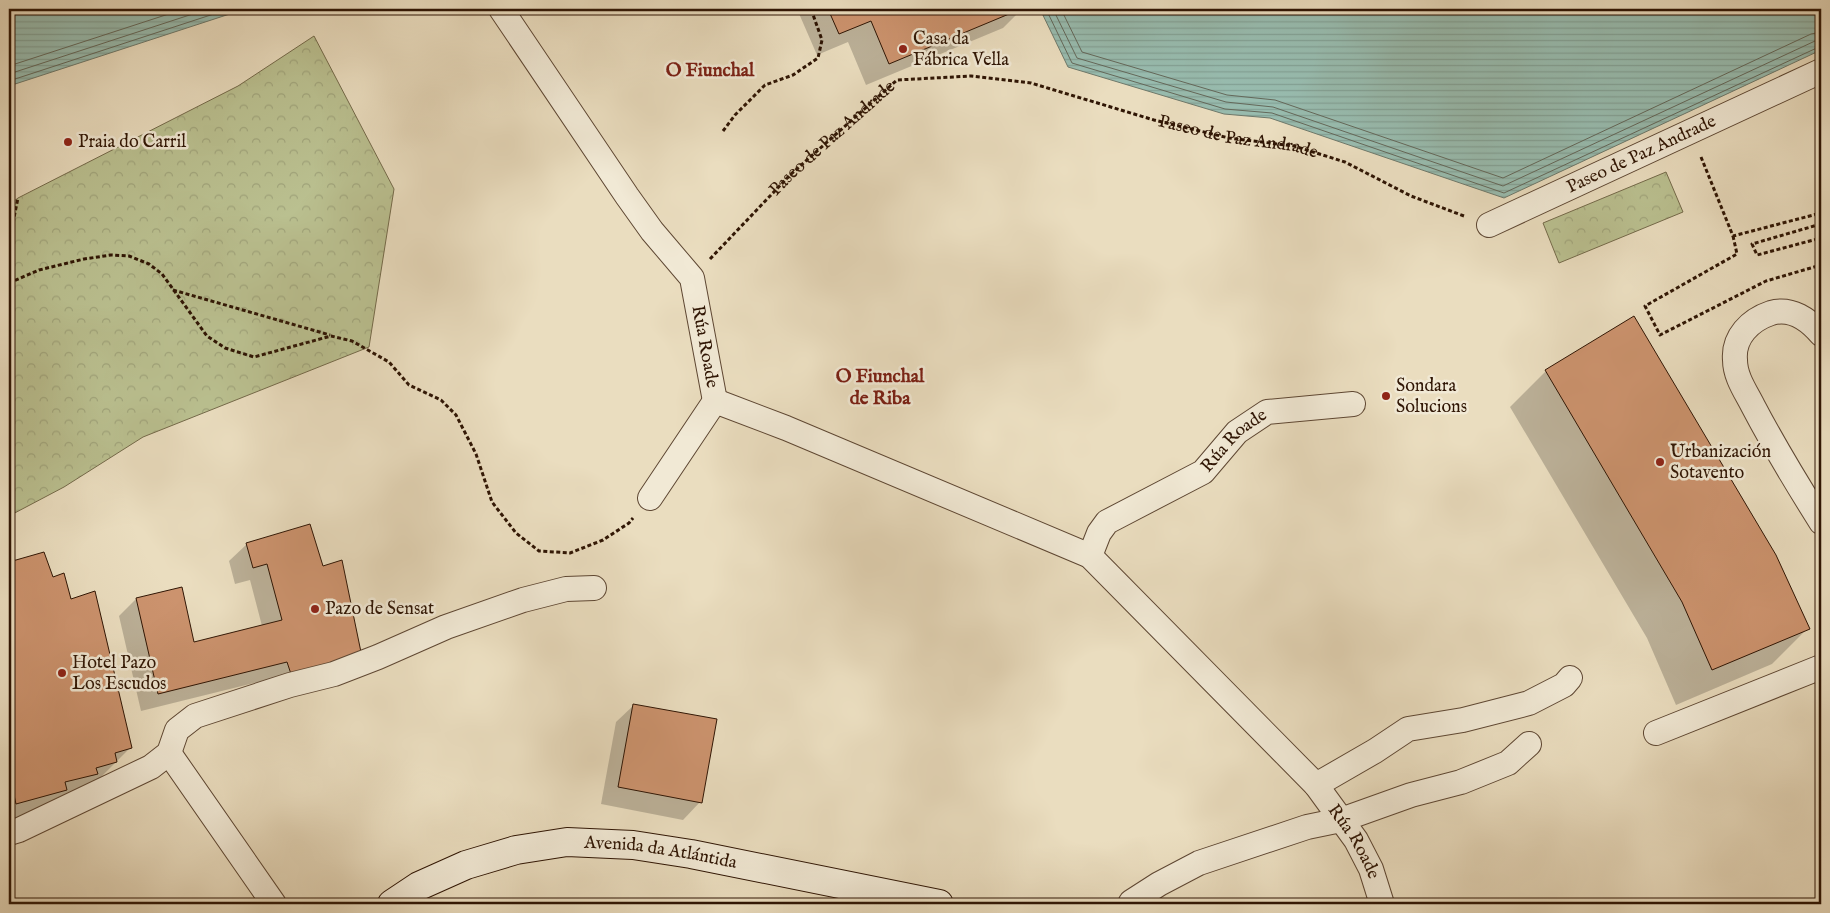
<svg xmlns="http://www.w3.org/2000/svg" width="1830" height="913" viewBox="0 0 1830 913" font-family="'IM FELL English',serif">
<defs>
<pattern id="forest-crowns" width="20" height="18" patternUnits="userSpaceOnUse" patternTransform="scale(1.25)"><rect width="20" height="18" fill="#bac090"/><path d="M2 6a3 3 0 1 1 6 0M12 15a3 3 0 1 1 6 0" fill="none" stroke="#a0a47b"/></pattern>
<pattern id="water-rules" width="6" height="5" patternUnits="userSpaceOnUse" patternTransform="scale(1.25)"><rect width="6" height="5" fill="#98bcaf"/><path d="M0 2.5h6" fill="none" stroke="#83a195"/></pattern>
</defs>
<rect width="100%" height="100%" fill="#eaddbf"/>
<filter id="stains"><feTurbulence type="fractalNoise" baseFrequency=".004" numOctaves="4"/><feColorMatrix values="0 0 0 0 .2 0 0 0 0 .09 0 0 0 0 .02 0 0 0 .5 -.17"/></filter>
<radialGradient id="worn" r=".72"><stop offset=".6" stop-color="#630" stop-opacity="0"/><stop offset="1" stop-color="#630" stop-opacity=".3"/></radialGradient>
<g fill="url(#forest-crowns)" stroke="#746a4a">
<polygon points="314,36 394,189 369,347 143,437 64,487 9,516 9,205 18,198 238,86"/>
<polygon points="1666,172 1683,212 1559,263 1543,223"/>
</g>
<g fill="url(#water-rules)" stroke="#6e796b">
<polygon points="9,9 245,9 9,86"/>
<polygon points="1040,9 1821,9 1821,50 1504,198 1270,118 1224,114 1068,67"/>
</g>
<g fill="#0003">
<polygon points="797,9 1022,9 1003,28 866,85 848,42 817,55"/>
<polygon points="1821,254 1821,273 1817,258"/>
<polygon points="1546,371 1808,628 1772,664 1676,705 1647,638 1510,407"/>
<polygon points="247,544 322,568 360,657 275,694 270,679 141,711 119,616 136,599 193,643 262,626 250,580 235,584 229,561"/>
<polygon points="44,553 52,578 70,601 131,747 94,784 74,796 9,822 9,563"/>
<polygon points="634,705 700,802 683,820 601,804 616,722"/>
</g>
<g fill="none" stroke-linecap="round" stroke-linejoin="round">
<g stroke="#64685a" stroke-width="1">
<polyline points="1046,9 1072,63 1225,109 1272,113 1504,193 1821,46"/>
<polyline points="1053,9 1077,58 1226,102 1273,107 1503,186 1815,41 1821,40"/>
<polyline points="1061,9 1082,52 1227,95 1275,100 1503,178 1811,34 1821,32"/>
<polyline points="9,66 184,9"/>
<polyline points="9,74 208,9"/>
<polyline points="9,81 229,9"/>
</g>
</g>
<g fill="#cc936e" stroke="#2f1504">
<polygon points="828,9 1021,9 889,64 871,21 839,34"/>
<polygon points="1634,316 1776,555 1810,629 1712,670 1682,602 1545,370"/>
<polygon points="310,524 323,566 342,560 362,657 292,677 287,662 158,694 136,598 182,587 194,642 282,620 267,564 253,568 246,543"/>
<polygon points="44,552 53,577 64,573 71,599 95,591 132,748 115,753 117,762 96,768 98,774 65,782 67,790 16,804 14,795 9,799 9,562"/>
<polygon points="633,704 717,719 702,803 618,787"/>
</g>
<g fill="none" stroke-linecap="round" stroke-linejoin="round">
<g stroke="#5e4733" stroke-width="26">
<g id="street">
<path id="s2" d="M 501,9 L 627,196 L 652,231 L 692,278 L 715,401"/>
<path id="s3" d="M 1489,225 L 1821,71"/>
<path d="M 1821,334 C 1809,320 1791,307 1771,313 C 1750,320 1733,337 1735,360 C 1735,377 1746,392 1753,406 C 1774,446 1797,484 1821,522"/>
<path id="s4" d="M 715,401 L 786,428 L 1090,556 L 1316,785 L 1356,840 L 1371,869 L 1382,904"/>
<polyline points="650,498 715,401"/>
<path id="s5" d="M 1090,556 L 1099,533 L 1107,522 L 1203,472 L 1237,432 L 1267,412 L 1353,404"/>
<polyline points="1656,733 1821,667"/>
<polyline points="169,753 274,904"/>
<polyline points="1316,785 1375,751 1408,729 1463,720 1529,703 1564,685 1570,678"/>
<polyline points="9,833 19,830 151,767 169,753 177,730 195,716 290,685 334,674 378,657 446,627 523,600 566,589 594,588"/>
<polyline points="1130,904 1131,902 1159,884 1199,863 1307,827 1341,820 1411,795 1461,782 1508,763 1529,744"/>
</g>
</g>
<g stroke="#2f1504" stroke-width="30">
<g id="secondary">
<path id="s6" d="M 392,904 L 419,886 L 466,865 L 516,850 L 567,842 L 633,845 L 691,854 L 939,904"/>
</g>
</g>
<g stroke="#2f1504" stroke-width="3" stroke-dasharray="4 2.5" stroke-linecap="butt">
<polyline points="723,131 735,115 765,85 793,75 818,58 822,40 811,9"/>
<polyline points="1701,157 1733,236 1821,213"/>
<polyline points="1821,224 1752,244 1757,255 1821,238"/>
<polyline points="1733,236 1737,254 1645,306 1660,335 1766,281 1821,265"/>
<polyline points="9,242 18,198"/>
<path id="s1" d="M 710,259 L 790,175 L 897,80 L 971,76 L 1031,83 L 1154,120 L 1229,138 L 1294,146 L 1345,162 L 1411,196 L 1464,216"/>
<polyline points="9,283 39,270 84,259 111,255 129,256 149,264 162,274 207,336 225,348 254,357 331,336 352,341 389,362 409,385 441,400 456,415 476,454 492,502 516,533 539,551 570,553 603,540 629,523 633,518"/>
<polyline points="173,290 330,335"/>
</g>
<use href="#street" stroke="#f1e9d5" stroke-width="24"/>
<use href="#secondary" stroke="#f1e9d5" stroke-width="28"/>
</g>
<g fill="#8f2418" stroke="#f1e9d5" stroke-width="2">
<circle cx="903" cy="49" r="5"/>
<circle cx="68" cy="142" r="5"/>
<circle cx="1386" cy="396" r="5"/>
<circle cx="1660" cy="462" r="5"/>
<circle cx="315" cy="609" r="5"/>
<circle cx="62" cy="673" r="5"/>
</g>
<g text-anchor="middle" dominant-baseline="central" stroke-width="5" stroke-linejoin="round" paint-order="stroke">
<g font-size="18" fill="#2f1504" stroke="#f1e9d5" text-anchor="start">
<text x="913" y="39">Casa da<tspan x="913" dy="21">Fábrica Vella</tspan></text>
<text x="78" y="142">Praia do Carril</text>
<text x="1396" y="386">Sondara<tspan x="1396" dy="21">Solucions</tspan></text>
<text x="1670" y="452">Urbanización<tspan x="1670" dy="21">Sotavento</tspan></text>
<text x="325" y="609">Pazo de Sensat</text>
<text x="72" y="663">Hotel Pazo<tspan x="72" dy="21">Los Escudos</tspan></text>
</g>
<g font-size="18" fill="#2f1504" stroke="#f1e9d5">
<text stroke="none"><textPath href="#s1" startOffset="608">Paseo de Paz Andrade</textPath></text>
<text stroke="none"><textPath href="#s1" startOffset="172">Paseo de Paz Andrade</textPath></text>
<text stroke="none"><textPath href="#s3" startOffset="168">Paseo de Paz Andrade</textPath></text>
<text stroke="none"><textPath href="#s2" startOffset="400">Rúa Roade</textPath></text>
<text stroke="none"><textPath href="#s5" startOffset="191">Rúa Roade</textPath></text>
<text stroke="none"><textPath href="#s4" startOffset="796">Rúa Roade</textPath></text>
<text stroke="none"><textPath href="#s6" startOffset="282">Avenida da Atlántida</textPath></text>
</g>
<g font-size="19" font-weight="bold" fill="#7a1f14" stroke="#f1e9d5">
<text x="710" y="71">O Fiunchal</text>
<text x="880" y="377">O Fiunchal<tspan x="880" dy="22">de Riba</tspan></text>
</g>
</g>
<rect width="1830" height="913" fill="none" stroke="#eaddbf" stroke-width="30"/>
<rect x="10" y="10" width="1810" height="893" fill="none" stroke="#2f1504" stroke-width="2.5"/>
<rect x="15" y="15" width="1800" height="883" fill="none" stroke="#2f1504"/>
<rect width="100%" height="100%" filter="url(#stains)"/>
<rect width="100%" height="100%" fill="url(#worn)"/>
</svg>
